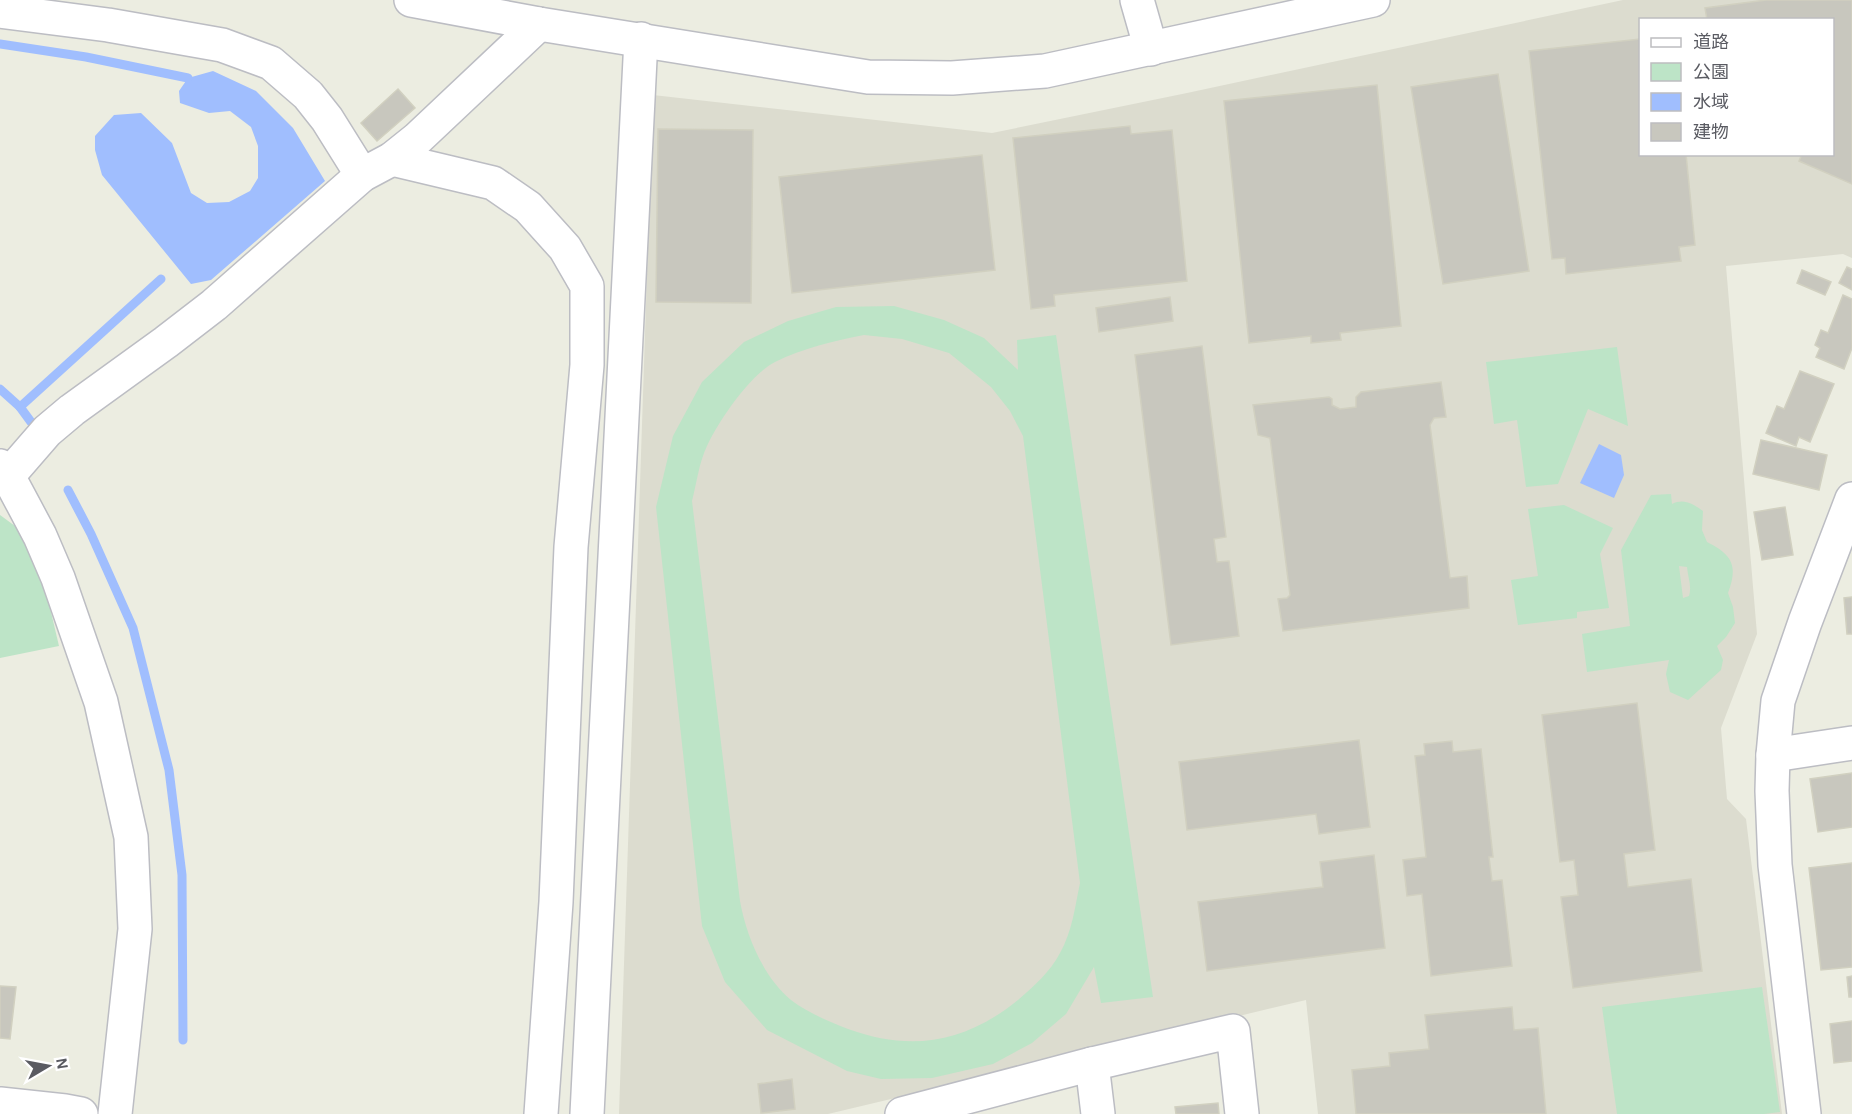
<svg xmlns="http://www.w3.org/2000/svg" width="1852" height="1114" viewBox="0 0 1852 1114" font-family="'Alegreya Sans','Noto Sans JP',sans-serif">
<rect width="100%" height="100%" fill="#ecede1"/>
<path fill="#dcdccf" fill-rule="evenodd" d="M 1623,0 L 1852,0 L 1852,258 L 1843,254 L 1726,266 L 1757,634 L 1721,728 L 1727,799 L 1746,819 L 1782,1114 L 1318,1114 L 1306,1000 L 828,1114 L 619,1114 L 653,95 L 992,133 L 1187,93 ZM 1640,20 L 1832,20 L 1832,154 L 1640,154 Z"/>
<g fill="#bde4c7" fill-rule="evenodd">
<path d="M 894,306 L 944,320 L 984,338 L 1018,370 L 1017,340 L 1056,335 L 1153,997 L 1101,1003 L 1094,967 L 1066,1014 L 1032,1043 L 993,1064 L 932,1078 L 881,1079 L 847,1071 L 767,1030 L 725,982 L 702,926 L 656,507 L 673,436 L 702,382 L 744,342 L 788,321 L 836,307 ZM 864,335 L 902,339 L 949,353 L 991,387 L 1010,411 L 1023,436 L 1080,883 C 1075,907 1072,932 1060,953 C 1050,972 1034,986 1018,1000 C 965,1043 911,1052 848,1029 C 828,1021 808,1013 791,1000 C 763,977 746,935 740,901 L 692,501 C 696,486 698,470 703,456 C 712,429 750,374 775,362 C 803,348 834,341 864,335 Z"/>
<polygon points="1617,347 1628,426 1588,409 1558,484 1526,487 1517,420 1494,424 1486,362"/>
<path d="M 1671,494 L 1672,504 C 1684,498 1693,504 1703,511 L 1702,530 L 1707,542 C 1733,555 1738,566 1728,593 L 1733,607 L 1735,623 L 1726,637 L 1717,646 L 1723,660 L 1721,670 L 1688,700 L 1670,692 L 1666,674 L 1669,660 L 1587,672 L 1582,634 L 1630,626 L 1621,550 L 1651,495 ZM 1679,566 L 1687,567 C 1688,578 1692,586 1689,596 L 1683,598 Z"/>
<polygon points="1564,505 1613,528 1600,554 1609,608 1577,612 1577,618 1518,625 1511,580 1538,576 1528,509"/>
<polygon points="0,515 34,540 59,646 0,658"/>
<polygon points="1762,987 1780,1112 1764,1114 1617,1114 1602,1007"/>
</g>
<g fill="#a0befe">
<polygon points="213,71 256,91 293,128 325,181 211,280 191,284 102,175 95,150 95,136 114,115 141,113 172,143 191,193 207,203 229,202 250,191 258,178 258,146 251,127 230,111 209,113 180,103 179,91 188,78"/>
<polygon points="1599,444 1621,455 1624,475 1614,498 1580,483"/>
</g>
<g fill="none" stroke-linecap="round" stroke-linejoin="round">
<g stroke="#a0befe" stroke-width="9">
<polyline points="0,44 86,57 188,78"/>
<polyline points="0,389 20,407 161,279"/>
<polyline points="20,407 31,422"/>
<polyline points="68,490 91,534 133,628 169,770 182,875 183,1040"/>
</g>
</g>
<g fill="#c8c7be" stroke="#d1d0c0" stroke-width="1.5">
<polygon points="1766,0 1852,0 1852,184 1799,161 1802,154 1832,154 1832,20 1707,20 1705,8"/>
<polygon points="1640,39 1640,154 1686,154 1695,245 1679,247 1681,261 1566,274 1565,258 1552,259 1529,51"/>
<polygon points="1498,74 1529,271 1443,284 1411,87"/>
<polygon points="1377,85 1401,326 1340,333 1341,340 1311,343 1311,336 1249,343 1224,101"/>
<polygon points="398,89 415,108 377,141 361,123"/>
<polygon points="1130,126 1131,134 1172,130 1187,281 1054,295 1055,306 1031,309 1013,138"/>
<polygon points="658,129 753,130 751,303 656,302"/>
<polygon points="982,155 995,270 792,293 779,177"/>
<polygon points="1847,267 1852,269 1852,290 1839,283"/>
<polygon points="1802,270 1831,282 1825,295 1797,283"/>
<polygon points="1843,295 1852,299 1852,348 1844,369 1816,357 1820,348 1815,345 1821,330 1828,333"/>
<polygon points="1170,297 1173,321 1099,332 1096,308"/>
<polygon points="1202,346 1226,537 1214,539 1217,562 1229,561 1239,636 1171,645 1135,355"/>
<polygon points="1800,371 1834,384 1810,442 1799,437 1796,446 1766,433 1777,406 1784,409"/>
<polygon points="1441,382 1446,417 1434,418 1430,425 1450,578 1467,576 1469,608 1283,631 1278,599 1287,598 1290,595 1270,438 1258,435 1253,405 1329,397 1332,399 1332,405 1340,409 1356,407 1356,397 1361,392"/>
<polygon points="1761,440 1827,455 1819,490 1753,474"/>
<polygon points="1785,507 1793,555 1762,560 1754,512"/>
<polygon points="1852,597 1852,634 1847,634 1844,598"/>
<polygon points="1637,703 1655,850 1624,854 1628,887 1691,879 1702,971 1573,988 1561,897 1578,895 1574,860 1560,862 1542,715"/>
<polygon points="1359,740 1370,827 1319,834 1316,814 1187,830 1179,762"/>
<polygon points="1452,741 1453,752 1481,749 1493,857 1489,857 1492,881 1502,880 1512,966 1431,976 1422,894 1407,896 1403,860 1426,857 1415,756 1425,755 1424,744"/>
<polygon points="1852,773 1852,827 1818,832 1810,779"/>
<polygon points="1374,855 1385,948 1207,971 1198,902 1323,887 1320,862"/>
<polygon points="1852,863 1852,967 1821,970 1809,868"/>
<polygon points="1852,976 1852,997 1849,997 1847,977"/>
<polygon points="0,986 16,987 10,1039 0,1038"/>
<polygon points="1512,1007 1514,1030 1538,1028 1546,1114 1356,1114 1352,1070 1390,1066 1389,1053 1429,1049 1425,1015"/>
<polygon points="1852,1021 1852,1061 1834,1063 1830,1024"/>
<polygon points="792,1079 795,1109 761,1113 758,1084"/>
<polygon points="1218,1103 1219,1114 1176,1114 1175,1107"/>
</g>
<g fill="none" stroke-linecap="round" stroke-linejoin="round">
<g stroke="#bcbdc3" stroke-width="36">
<g id="minor">
<polyline points="411,0 539,24 868,77 952,78 1045,71 1373,0"/>
<polyline points="1137,0 1151,49"/>
<polyline points="0,11 108,25 222,45 271,63 308,95 327,119 362,175"/>
<polyline points="392,159 493,183 528,207 565,248 587,286 587,365 571,547 556,902 541,1114"/>
<polyline points="0,466 8,476 23,504 40,536 58,578 101,702 131,837 135,929 115,1114"/>
<polyline points="8,476 47,431 72,410 166,342 214,305 362,175 392,159 417,139 539,24"/>
<polyline points="1773,755 1852,743"/>
<polyline points="1092,1064 1098,1114"/>
<polyline points="0,1104 65,1111 81,1114"/>
<polyline points="587,1114 641,39"/>
<polyline points="902,1114 1092,1064 1233,1031 1242,1114"/>
<polyline points="1804,1114 1775,865 1772,791 1773,755 1778,701 1805,622 1852,499"/>
</g>
</g>
<use href="#minor" stroke="#fff" stroke-width="33"/>
</g>
<rect x="1639" y="18" width="195" height="138" fill="#ffffff" stroke="#bdbdc0" stroke-width="1.5"/>
<rect x="1651" y="38" width="30" height="9" fill="#ffffff" stroke="#bdbdc0" stroke-width="1.5"/>
<text x="1693" y="48" font-size="18" fill="#5a5b62">道路</text>
<rect x="1651" y="63" width="30" height="18" fill="#bde4c7" stroke="#bdbdc0" stroke-width="1.5"/>
<text x="1693" y="78" font-size="18" fill="#5a5b62">公園</text>
<rect x="1651" y="93" width="30" height="18" fill="#a0befe" stroke="#bdbdc0" stroke-width="1.5"/>
<text x="1693" y="108" font-size="18" fill="#5a5b62">水域</text>
<rect x="1651" y="123" width="30" height="18" fill="#c8c7be" stroke="#bdbdc0" stroke-width="1.5"/>
<text x="1693" y="138" font-size="18" fill="#5a5b62">建物</text>
<g transform="translate(48 1066) rotate(80)" stroke="#ffffff" stroke-width="4.5" paint-order="stroke">
<path d="M0-4.5L10 22L0 15L-10 22Z" fill="#5a5b62"/>
<text y="-9" font-size="16" font-weight="bold" text-anchor="middle" fill="#5a5b62">N</text>
</g>
</svg>
